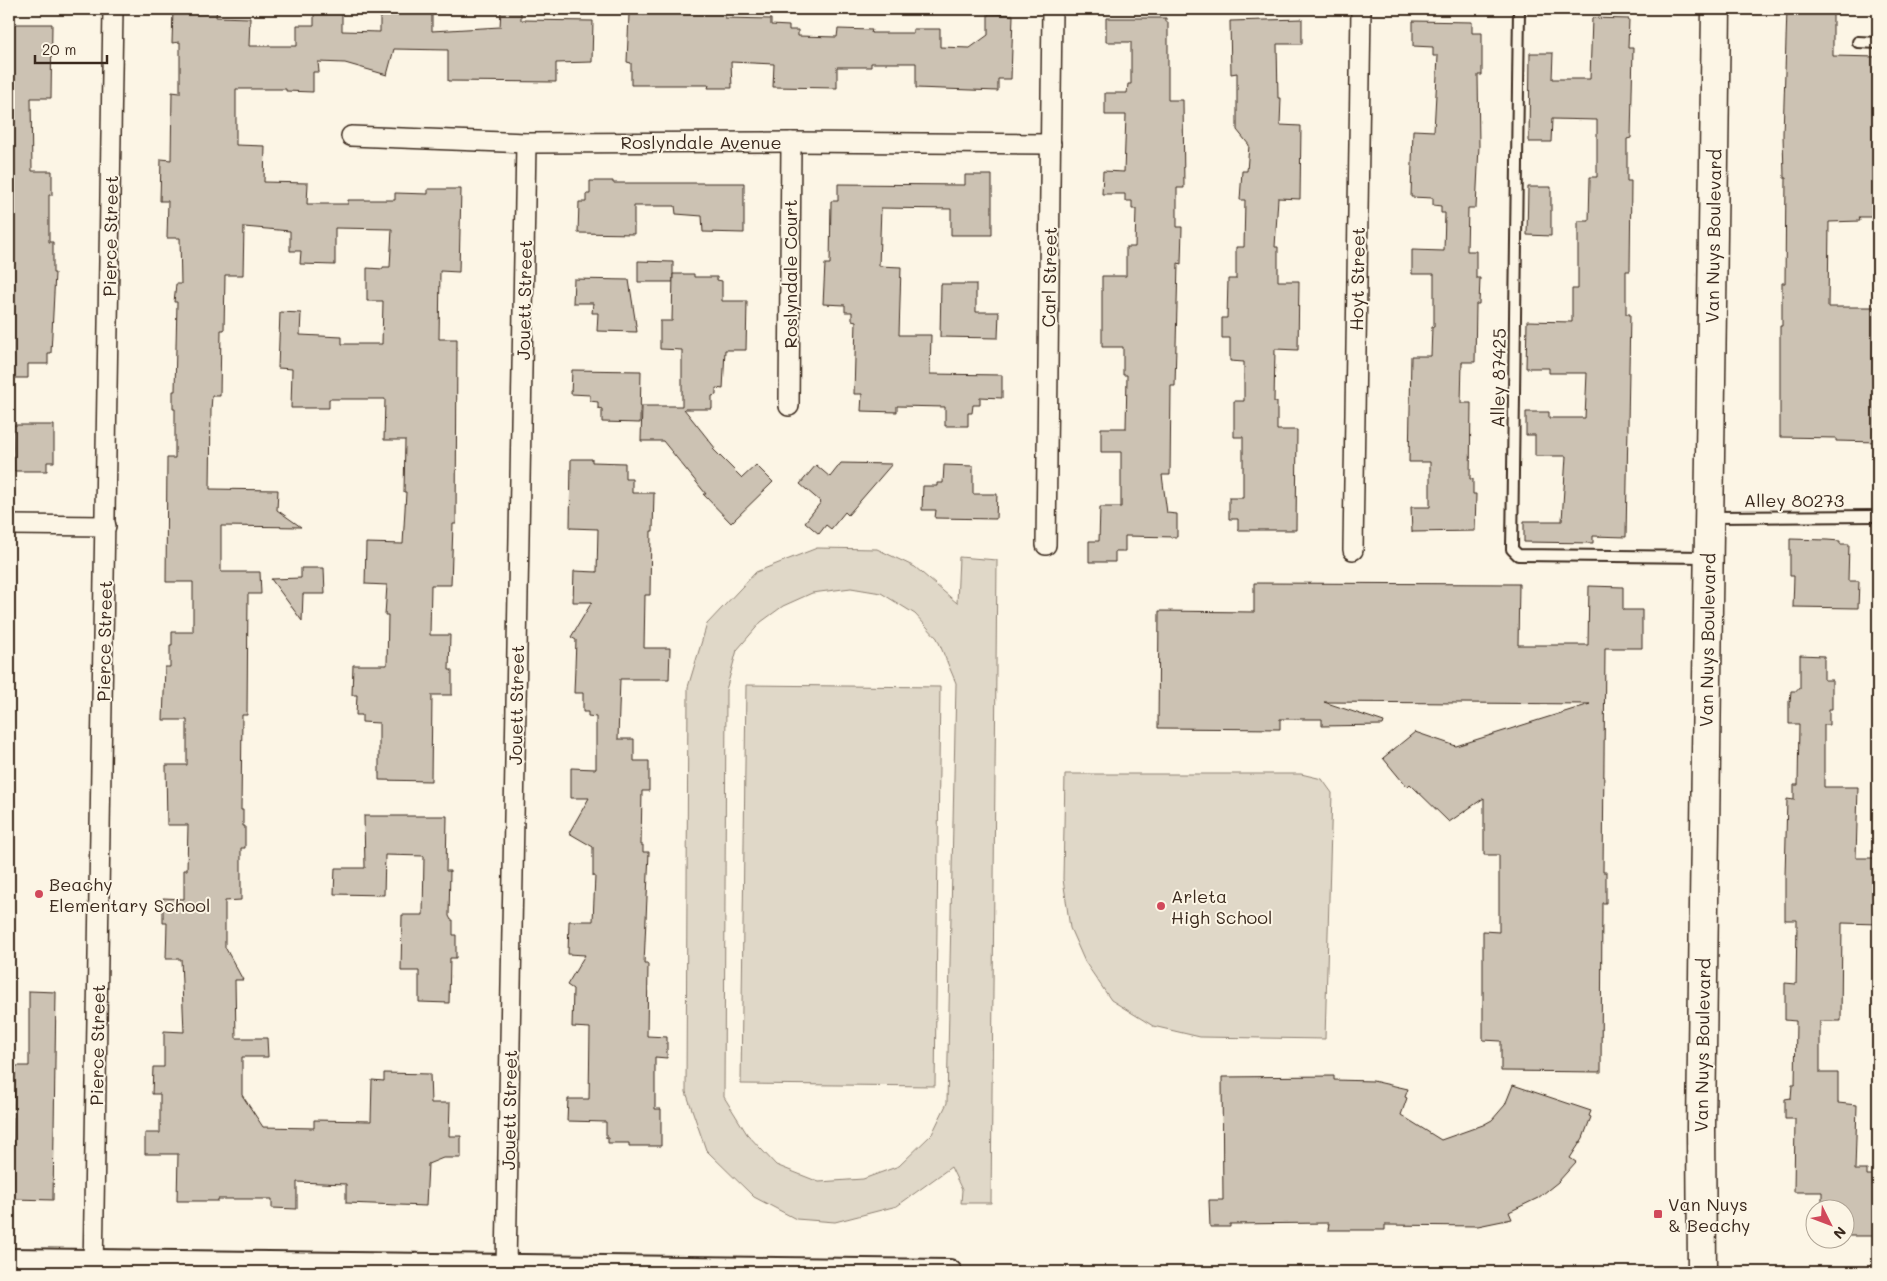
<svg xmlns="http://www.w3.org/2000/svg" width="1887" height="1281" viewBox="0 0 1887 1281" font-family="Mali,sans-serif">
<rect width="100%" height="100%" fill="#fcf5e5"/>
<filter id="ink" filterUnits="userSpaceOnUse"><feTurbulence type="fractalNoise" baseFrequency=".02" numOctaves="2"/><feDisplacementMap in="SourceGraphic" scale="10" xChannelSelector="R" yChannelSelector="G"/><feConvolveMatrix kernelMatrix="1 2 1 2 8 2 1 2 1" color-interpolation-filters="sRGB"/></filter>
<g filter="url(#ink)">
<g fill="#e0d8c8" stroke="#8e8173" fill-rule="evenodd">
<path d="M 817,548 L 877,549 L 915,567 L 957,603 L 959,557 L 997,560 L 991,1203 L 961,1203 L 962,1190 L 951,1167 L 897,1206 L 835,1222 L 796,1219 L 754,1197 L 706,1150 L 686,1092 L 688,687 L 707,624 L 756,572 ZM 851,588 L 881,593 L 915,614 L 937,638 L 956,683 L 947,1103 L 932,1134 L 899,1166 L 863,1179 L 819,1182 L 776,1165 L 747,1134 L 724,1097 L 726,690 L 737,650 L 761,622 L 783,606 L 812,593 Z"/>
<polygon points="746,685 940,687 935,1086 741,1084"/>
<polygon points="1065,774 1301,774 1322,779 1332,793 1325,1039 1200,1037 1153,1026 1111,1000 1085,962 1070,928 1063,879"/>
</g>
<g fill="#ccc2b3" stroke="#3b2a1e">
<polygon points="173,9 217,9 216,17 250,18 249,46 297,46 297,25 314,25 314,14 342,14 342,31 380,32 380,9 432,9 432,31 500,27 501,9 521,9 521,20 593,21 592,62 556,63 556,82 448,81 448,50 394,49 387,75 345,63 318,62 319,72 313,72 313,92 286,91 286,89 236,89 236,145 265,146 264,182 308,183 307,204 348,204 348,200 395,200 395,193 428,194 428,189 461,189 459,272 440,271 439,339 457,339 456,524 453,524 451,585 431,585 430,635 450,635 449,670 452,670 452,695 432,695 431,781 379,780 379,723 362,722 362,715 356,715 357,695 352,695 353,665 387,665 388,615 385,615 387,585 365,584 366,543 403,544 406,492 404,492 405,440 384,440 385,399 329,399 329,408 291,408 292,369 278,368 280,312 301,313 300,335 342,337 342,344 382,344 383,301 367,301 367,268 383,269 383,267 390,267 392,229 335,228 335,265 300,264 301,251 290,251 290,231 244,227 243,275 225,275 224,330 221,330 220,396 212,396 211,410 210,489 278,490 277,510 301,527 221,526 221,572 260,572 261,594 248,594 247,715 242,715 241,810 243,810 243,826 245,826 245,848 241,848 241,900 225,901 225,947 243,980 235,980 236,1038 267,1038 268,1057 242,1057 242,1095 263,1127 314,1128 314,1120 371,1121 372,1080 384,1081 384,1073 430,1074 431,1103 450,1103 449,1136 461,1136 461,1158 443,1158 428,1164 426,1206 346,1203 346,1184 297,1182 297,1209 272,1208 272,1199 218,1199 218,1201 177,1201 178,1154 145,1154 145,1133 160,1133 160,1094 152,1094 153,1067 164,1067 164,1031 184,1032 181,959 166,959 167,923 163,923 163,898 184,899 184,870 187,870 188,825 167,825 166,765 187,765 187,720 163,720 165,667 170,667 170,645 172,645 172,632 193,632 193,582 166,582 167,458 175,458 175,409 173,409 173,391 175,391 177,302 174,302 176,284 181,284 180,238 167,238 168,201 160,201 161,159 171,160 172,92 180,93 180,42 172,43"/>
<polygon points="690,9 713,9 713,12 725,12 725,18 771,19 771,25 789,26 789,30 798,30 798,36 837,37 838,29 872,30 871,33 913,33 913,29 940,29 940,47 970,48 988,35 988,14 1013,15 1011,79 998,79 998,91 916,88 916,63 871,63 871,67 837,67 837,88 773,87 774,64 731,62 732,88 708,88 709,85 631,85 631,63 627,62 629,14 690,13"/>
<polygon points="1787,9 1833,9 1833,56 1878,57 1878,217 1859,217 1860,221 1829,222 1828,307 1878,307 1878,442 1836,441 1836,438 1780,437 1780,326 1782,326 1782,283 1785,283 1786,178 1784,178 1783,134"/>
<polygon points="1106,18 1166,18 1166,22 1168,22 1168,100 1183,100 1184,188 1177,188 1177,227 1182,227 1181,264 1178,263 1175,386 1171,386 1170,475 1162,475 1167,513 1177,514 1177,537 1125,536 1125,551 1115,551 1115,562 1089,562 1089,541 1099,541 1100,507 1121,507 1121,452 1101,452 1101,428 1126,428 1127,375 1123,375 1123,347 1102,347 1102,276 1126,276 1126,247 1135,247 1136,209 1132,209 1132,201 1125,201 1125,194 1102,194 1103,171 1124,172 1126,115 1105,115 1105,93 1127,93 1128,84 1131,84 1131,42 1106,42"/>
<polygon points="1592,18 1629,19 1628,48 1633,48 1631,138 1627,139 1627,181 1631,181 1630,271 1626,271 1626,314 1630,314 1626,537 1593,536 1593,543 1524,542 1524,521 1562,521 1566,456 1535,456 1535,435 1526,435 1526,412 1549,412 1549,418 1585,418 1587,373 1549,373 1549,368 1526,368 1527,321 1572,322 1572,289 1578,289 1578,221 1589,221 1590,177 1597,177 1597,120 1552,119 1551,142 1529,142 1530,53 1553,53 1552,79 1590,79"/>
<polygon points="1302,19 1302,44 1277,44 1278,98 1281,98 1280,125 1301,126 1300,199 1278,198 1275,247 1278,247 1278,281 1299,281 1298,350 1275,349 1274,402 1277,402 1277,430 1297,430 1296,530 1238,530 1238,519 1229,519 1229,498 1243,498 1243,437 1234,437 1234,401 1244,401 1244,362 1230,361 1230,338 1222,338 1222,318 1227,318 1228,279 1236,279 1236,247 1244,247 1245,200 1240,200 1242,171 1247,171 1249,145 1237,130 1237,73 1231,74 1230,21"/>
<polygon points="1413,21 1472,22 1472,33 1482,33 1482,75 1478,75 1479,146 1476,208 1468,208 1467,251 1476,251 1476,278 1480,278 1479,304 1476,304 1475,362 1462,362 1461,403 1471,403 1470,479 1473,479 1473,494 1476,494 1475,531 1412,532 1411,507 1430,507 1430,462 1409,462 1411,356 1431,356 1432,327 1434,327 1434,274 1412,274 1412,250 1444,251 1445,213 1441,213 1441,206 1433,205 1433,198 1411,197 1413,130 1434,131 1438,56 1433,56 1433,47 1413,46"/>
<polygon points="9,24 52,24 51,98 31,98 32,171 52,171 52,195 49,195 49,242 53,242 53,273 55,273 51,353 48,353 48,364 28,364 28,378 9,378"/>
<polygon points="965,175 992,175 992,235 951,235 951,209 881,208 879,266 901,267 899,335 931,335 930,374 1002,375 1002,398 980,397 980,405 973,405 972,413 968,413 968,426 945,426 945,407 897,406 897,412 861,411 862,394 854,394 856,321 852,320 852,312 845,312 845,305 823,304 825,264 830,264 831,201 838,201 838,184 965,185"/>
<polygon points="590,181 613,181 613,183 744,183 744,233 703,232 702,216 676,214 675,206 634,206 634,234 578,233 579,202 586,202 586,194 590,194"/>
<polygon points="1528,187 1551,187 1551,236 1527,235"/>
<polygon points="638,261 673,262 673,282 638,282"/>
<polygon points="673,274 694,274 694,277 717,277 717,280 722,281 722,301 747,301 746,350 725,350 723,389 716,388 716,395 712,396 712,409 684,409 715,448 713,449 742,478 756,465 773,482 731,523 703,494 706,494 663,441 641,441 642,406 682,406 682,350 660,349 660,321 672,321"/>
<polygon points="574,279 629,280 637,332 597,331 598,313 592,313 593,303 573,303"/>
<polygon points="941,284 976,284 976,312 999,312 998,338 940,337"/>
<polygon points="572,370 641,371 640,423 602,422 602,409 598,408 598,402 590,401 590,395 571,394"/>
<polygon points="13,425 54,425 54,462 47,462 47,471 14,471"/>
<polygon points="571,459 592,459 592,462 625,463 625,479 632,479 632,493 654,493 653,531 651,531 650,595 645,595 644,648 670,648 669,679 620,679 618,739 634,739 634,761 649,761 649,791 642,791 641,845 643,845 643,852 649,852 644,964 648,964 647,1036 667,1037 667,1058 655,1057 655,1109 661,1109 661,1146 629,1146 629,1143 608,1143 608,1138 606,1138 606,1122 567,1121 568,1099 589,1099 590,1028 572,1027 573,989 567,985 585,955 568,954 569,921 593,921 595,876 593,876 593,847 569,833 589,798 571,798 571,768 596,769 596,717 588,716 588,712 583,712 583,693 574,693 576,640 571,637 592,602 573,602 574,571 597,572 598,529 570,528"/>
<polygon points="841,463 892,464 848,515 845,512 831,529 826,525 819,534 805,522 821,502 800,484 816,465 830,477"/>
<polygon points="944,465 973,466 973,494 997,494 996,519 935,518 936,510 922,510 923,486 937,486 937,483 943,483"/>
<polygon points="1790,539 1827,540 1840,541 1840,544 1849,544 1848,581 1859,581 1858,608 1793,607 1794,576 1790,576"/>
<polygon points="301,568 324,568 325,594 303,594 302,621 271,579 301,578"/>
<polygon points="1254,583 1519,584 1518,645 1588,645 1589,586 1623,587 1623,610 1642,610 1642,648 1605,648 1603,872 1606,872 1606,903 1602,903 1601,1072 1501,1071 1501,1041 1483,1040 1483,931 1499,932 1499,855 1484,855 1484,798 1449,822 1410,784 1407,787 1383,758 1415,732 1456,746 1590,704 1324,702 1384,722 1383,725 1322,726 1322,719 1280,719 1280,729 1158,728 1159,611 1254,612"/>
<polygon points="1800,655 1824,656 1824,680 1832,680 1832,709 1829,709 1829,725 1824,725 1824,787 1858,787 1856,858 1878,858 1878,924 1842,923 1841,1021 1820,1021 1820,1073 1838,1073 1838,1103 1857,1105 1855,1170 1867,1170 1867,1175 1878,1175 1878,1236 1847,1236 1847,1224 1844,1224 1844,1208 1822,1208 1822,1192 1794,1192 1795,1119 1785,1119 1785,1099 1791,1098 1792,1085 1795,1085 1796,1021 1785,1020 1785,983 1796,984 1797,920 1785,920 1785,876 1787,799 1794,800 1794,785 1798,785 1799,724 1789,724 1789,701 1790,702 1791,691 1797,691 1797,689 1800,689"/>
<polygon points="364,816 447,816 446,871 450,871 449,916 451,920 453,920 453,935 456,935 456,958 450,958 449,1003 419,1002 419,971 401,971 402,915 423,915 424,856 385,855 384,895 334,894 335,868 365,868"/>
<polygon points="29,991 56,992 53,1200 13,1199 15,1066 29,1066"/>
<polygon points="1334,1076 1334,1080 1373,1081 1408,1089 1405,1097 1407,1098 1401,1115 1441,1140 1483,1125 1492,1120 1505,1105 1513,1085 1591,1111 1589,1116 1591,1117 1583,1138 1570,1158 1576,1162 1558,1182 1538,1198 1509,1212 1512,1219 1478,1226 1385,1225 1385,1230 1328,1230 1329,1223 1230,1224 1230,1227 1210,1227 1209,1200 1223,1200 1222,1077"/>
</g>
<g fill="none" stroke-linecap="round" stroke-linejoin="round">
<g stroke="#3b2a1e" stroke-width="14">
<g id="service">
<polyline points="1519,9 1512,549 1518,555 1708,557"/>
<polyline points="1858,42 1878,43"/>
<polyline points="1710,517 1878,516"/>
</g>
</g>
<g stroke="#3b2a1e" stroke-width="22">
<g id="minor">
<polyline points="351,136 526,143 791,142 1051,144"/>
<polyline points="789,406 791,142"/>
<polyline points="9,525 106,526"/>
<polyline points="1046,545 1052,9"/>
<polyline points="1353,550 1361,9"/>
<polyline points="506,1267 526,143"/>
<polyline points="93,1272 113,9"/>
</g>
</g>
<g stroke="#3b2a1e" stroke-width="28">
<polyline id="tertiary" points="9,1261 949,1272"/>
</g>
<g stroke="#3b2a1e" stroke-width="31">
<polyline id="primary" points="1702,1272 1701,1127 1716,9"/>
</g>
<use href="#service" stroke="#fcf5e5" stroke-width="10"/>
<use href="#minor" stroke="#fcf5e5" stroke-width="19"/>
<use href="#tertiary" stroke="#fcf5e5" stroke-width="24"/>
<use href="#primary" stroke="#fcf5e5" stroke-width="28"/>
</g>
</g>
<g fill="#d1495b" stroke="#fcf5e5" stroke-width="2">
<circle cx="39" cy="894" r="5"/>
<circle cx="1161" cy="906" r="5"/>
<rect x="1653" y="1209" width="10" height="10" rx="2.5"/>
</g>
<g text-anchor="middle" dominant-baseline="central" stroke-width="4" stroke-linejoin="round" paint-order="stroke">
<g font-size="18" fill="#3b2a1e" stroke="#fcf5e5">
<text x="701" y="142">Roslyndale Avenue</text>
<text transform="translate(110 236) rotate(-89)">Pierce Street</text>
<text transform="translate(1713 236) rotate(-89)">Van Nuys Boulevard</text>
<text transform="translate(790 274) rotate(-90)">Roslyndale Court</text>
<text transform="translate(1049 277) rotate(-89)">Carl Street</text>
<text transform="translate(1357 279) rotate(-89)">Hoyt Street</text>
<text transform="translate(524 300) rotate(-89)">Jouett Street</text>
<text transform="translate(1498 378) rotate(-89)">Alley 87425</text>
<text x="1794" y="500">Alley 80273</text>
<text transform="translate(1707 640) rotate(-89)">Van Nuys Boulevard</text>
<text transform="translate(104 641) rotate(-89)">Pierce Street</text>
<text transform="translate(516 705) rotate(-89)">Jouett Street</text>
<text transform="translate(97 1045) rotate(-89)">Pierce Street</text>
<text transform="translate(1702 1045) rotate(-89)">Van Nuys Boulevard</text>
<text transform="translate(509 1110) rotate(-89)">Jouett Street</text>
</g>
<g font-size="18" fill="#3b2a1e" stroke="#fcf5e5" text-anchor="start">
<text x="49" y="884">Beachy<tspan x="49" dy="21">Elementary School</tspan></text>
<text x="1171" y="896">Arleta<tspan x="1171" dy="21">High School</tspan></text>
<text x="1668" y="1204">Van Nuys<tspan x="1668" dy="21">&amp; Beachy</tspan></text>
</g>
</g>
<rect width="1887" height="1281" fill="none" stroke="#fcf5e5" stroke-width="30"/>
<rect x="15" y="15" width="1857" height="1251" fill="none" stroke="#3b2a1e" stroke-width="2" filter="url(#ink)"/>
<g transform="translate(1830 1224) rotate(132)"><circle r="24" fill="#fcf5e5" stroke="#afa495"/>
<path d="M0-4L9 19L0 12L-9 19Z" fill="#d1495b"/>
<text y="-8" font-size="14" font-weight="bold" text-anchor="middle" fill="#3b2a1e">N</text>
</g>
<path d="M35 55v8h72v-8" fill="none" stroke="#3b2a1e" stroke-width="2.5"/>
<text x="42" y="55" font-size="15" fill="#3b2a1e" stroke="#fcf5e5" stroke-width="4" paint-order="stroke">20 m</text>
</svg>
